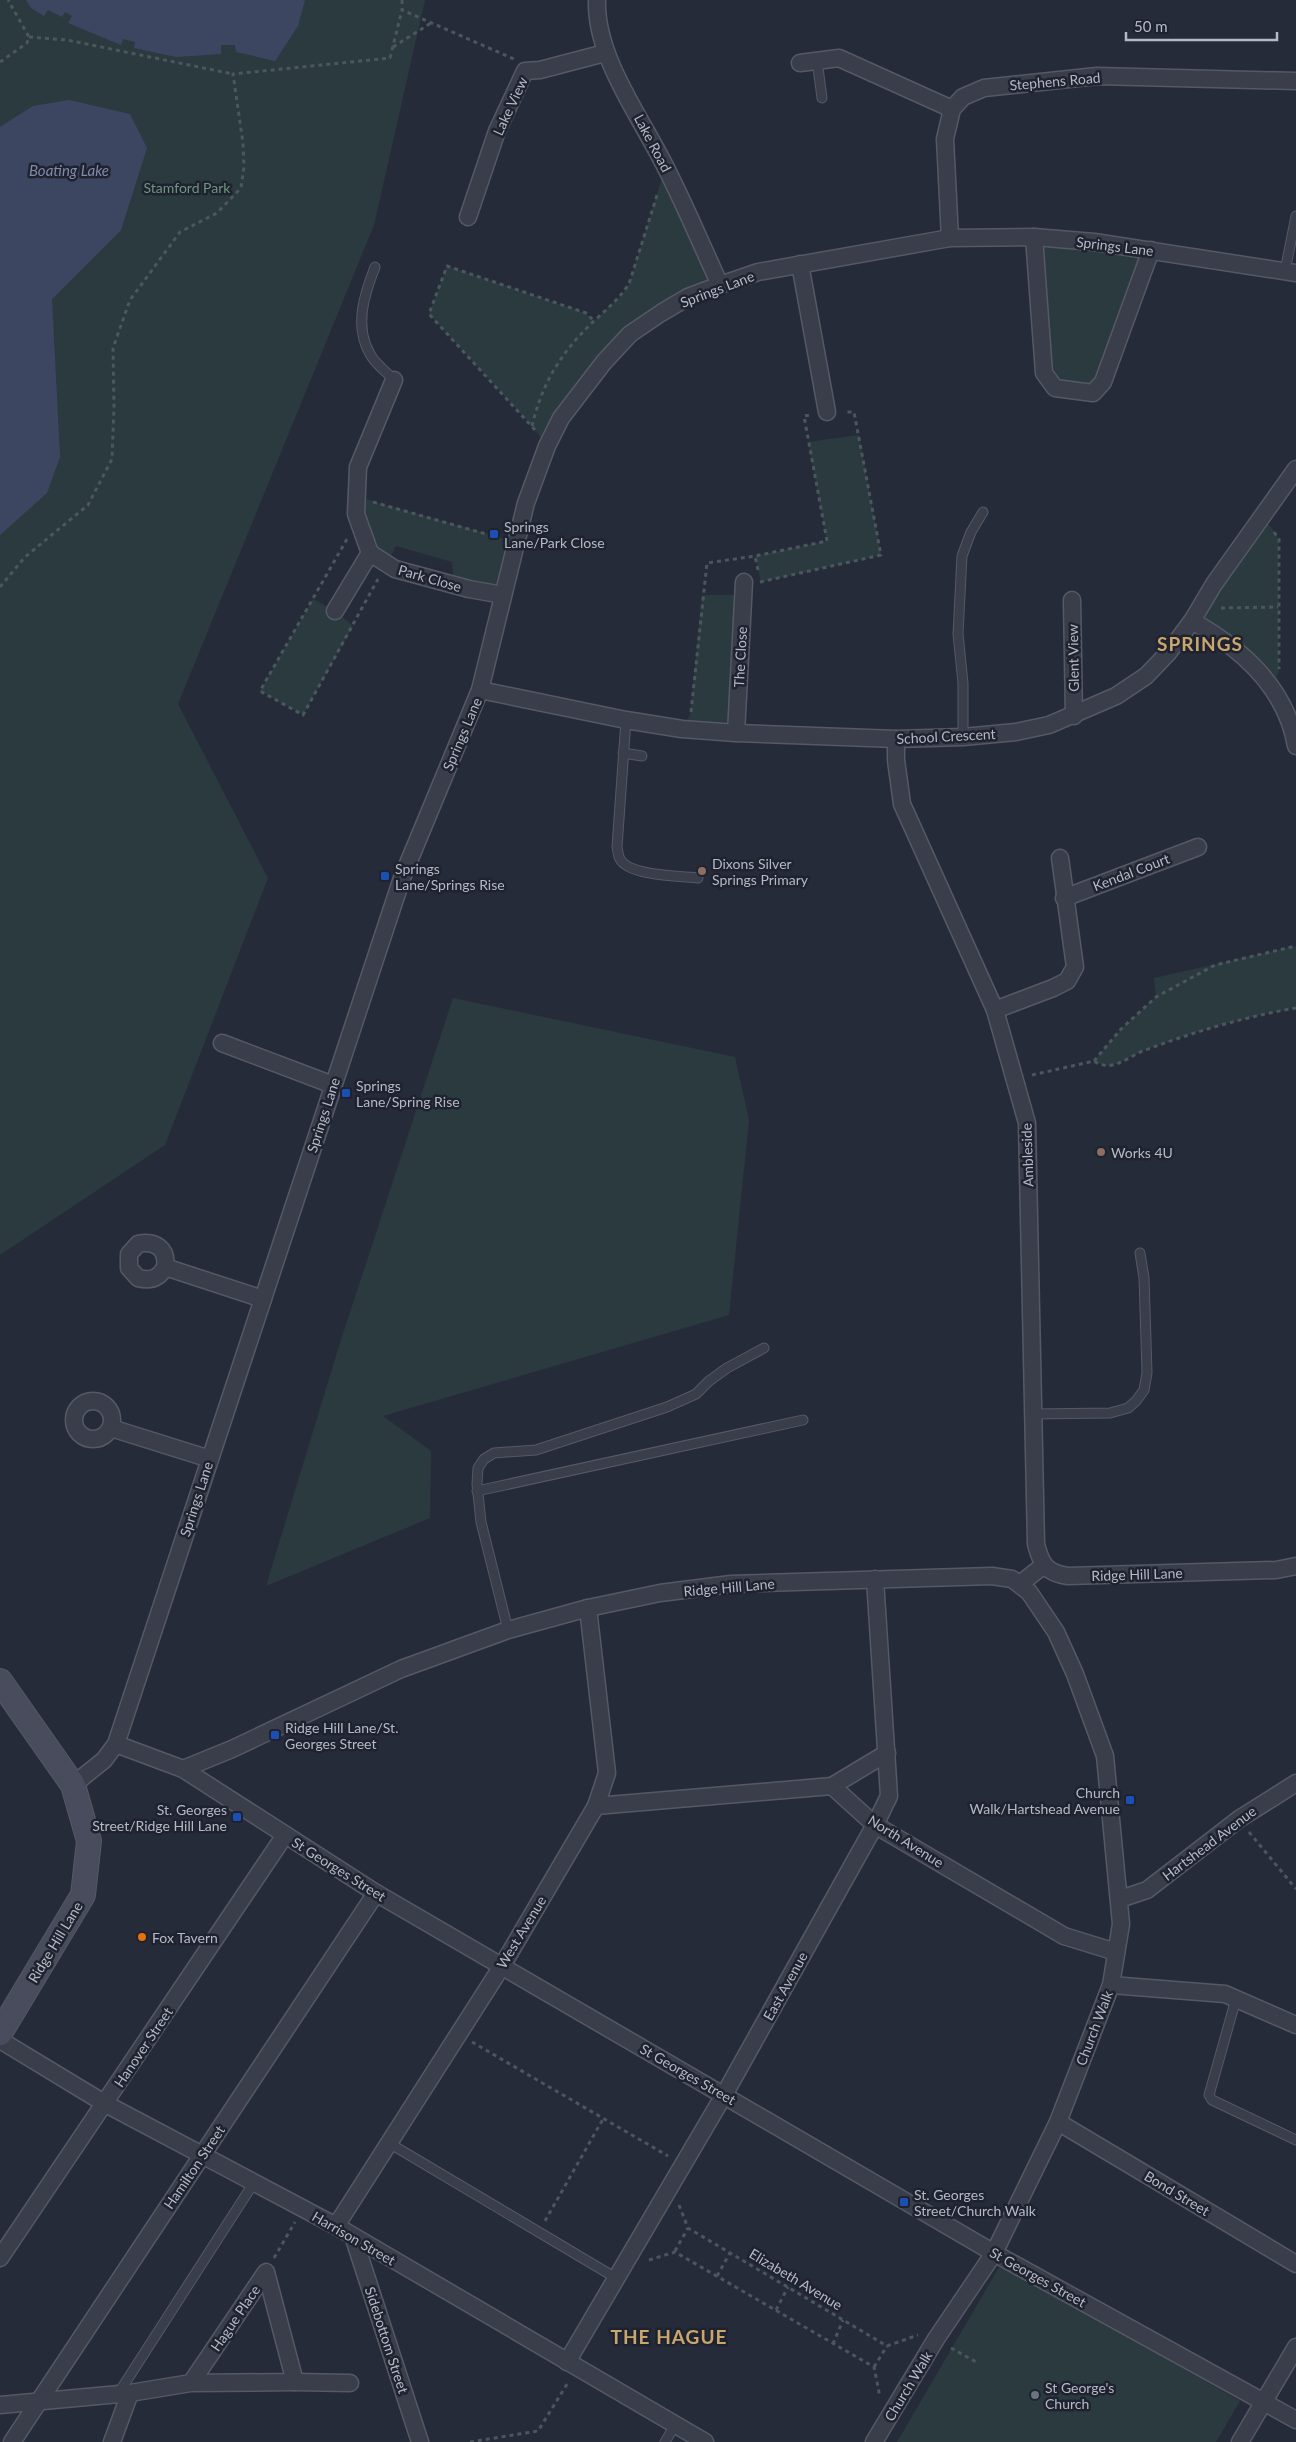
<svg xmlns="http://www.w3.org/2000/svg" width="1296" height="2442" viewBox="0 0 1296 2442" font-family="Lato,sans-serif">
<rect width="100%" height="100%" fill="#262b3a"/>
<g fill="#2b3a3f">
<polygon points="0,0 425,0 374,225 178,704 268,878 165,1145 0,1255"/>
<polygon points="670,174 720,285 630,334 547,446 532,426 429,314 447,266 586,313 594,321 622,295 629,284 661,181"/>
<polygon points="1034,237 1151,250 1093,393 1055,388 1044,373"/>
<polygon points="859,435 881,555 761,582 755,556 827,541 808,442"/>
<polygon points="357,495 372,501 516,542 503,595 454,585 452,562 396,546 387,564 370,553"/>
<polygon points="1264,517 1279,539 1279,672 1271,687 1192,621"/>
<polygon points="702,595 744,595 736,733 682,729 690,715"/>
<polygon points="313,599 335,611 353,626 303,715 260,691"/>
<path d="M 1296,946 L 1296,1008 C 1244,1017 1193,1032 1143,1051 C 1126,1058 1112,1073 1094,1061 L 1121,1029 L 1156,997 L 1154,978 Z"/>
<polygon points="453,998 735,1057 749,1120 729,1315 383,1416 431,1451 430,1518 266,1586 339,1346"/>
<polygon points="1001,2264 1240,2401 1216,2442 897,2442"/>
</g>
<g fill="#3d4661">
<polygon points="26,0 305,0 298,26 275,61 236,52 235,45 221,45 221,54 176,57 134,48 135,42 123,39 121,45 68,23 72,16 65,12 62,17 48,10 44,16 31,8"/>
<polygon points="69,100 130,114 147,148 121,230 52,299 60,457 47,493 0,535 0,127 33,106"/>
</g>
<g fill="none" stroke-linecap="round" stroke-linejoin="round">
<g stroke="#555966" stroke-width="11">
<g id="lane">
<polyline points="817,60 822,98"/>
<path d="M 375,267 C 364,295 354,326 370,354 C 375,364 387,372 394,380"/>
<polyline points="1285,271 1296,216"/>
<path d="M 626,720 L 617,847 C 618,851 618,856 620,859 C 629,876 680,876 698,878"/>
<polyline points="963,737 963,683 958,634 962,556 971,532 983,512"/>
<polyline points="623,753 642,756"/>
<polyline points="1033,1414 1110,1413 1128,1408 1136,1401 1144,1390 1147,1373 1144,1278 1140,1253"/>
<polyline points="477,1491 803,1420"/>
<polyline points="508,1630 481,1522 477,1484 478,1468 484,1459 494,1453 536,1450 667,1407 696,1394 709,1381 727,1368 764,1348"/>
<polyline points="1236,1999 1209,2095 1212,2100 1296,2140"/>
<polyline points="389,2143 616,2278"/>
<polyline points="118,2394 253,2184"/>
<polyline points="665,2442 675,2425"/>
</g>
</g>
<g stroke="#555966" stroke-width="19">
<g id="street">
<path d="M 597,0 C 595,59 644,121 669,174 C 687,210 703,248 720,285"/>
<polyline points="800,63 839,58 952,109"/>
<polyline points="468,217 497,131 525,71 540,70 605,53"/>
<polyline points="1034,237 1044,373 1055,388 1093,393 1103,382 1151,250"/>
<polyline points="950,238 945,139 952,109 963,97 984,88 1097,76 1296,81"/>
<polyline points="800,264 827,412"/>
<polyline points="370,553 356,514 358,467 394,380"/>
<polyline points="1072,600 1074,716"/>
<polyline points="335,611 370,553 395,569 469,589 503,595"/>
<path d="M 1192,621 C 1241,648 1286,687 1296,746"/>
<polyline points="480,690 626,720 682,729 736,733 896,739 963,737 1016,732 1049,725 1116,696 1146,676 1168,653 1192,621 1214,584 1296,469"/>
<polyline points="736,733 744,582"/>
<path d="M 896,739 L 896,760 L 902,804 L 995,1010 L 1027,1123 L 1036,1544 C 1041,1564 1046,1573 1068,1576 L 1276,1570 L 1296,1566"/>
<polyline points="1064,898 1198,847"/>
<polyline points="995,1010 1053,988 1067,981 1075,967 1060,858"/>
<polyline points="222,1043 333,1085"/>
<path d="M 165,1267 C 168,1249 155,1240 138,1244 L 129,1254 L 129,1268 L 138,1278 C 150,1281 159,1279 165,1267 L 263,1299"/>
<circle cx="93" cy="1420" r="19"/>
<polyline points="111,1428 210,1459"/>
<polyline points="1020,1584 1044,1565"/>
<polyline points="116,1744 183,1769 376,1893 994,2253 1296,2420"/>
<polyline points="183,1769 232,1749 401,1669 508,1630 588,1608 660,1593 731,1584 992,1576 1012,1579 1029,1592 1056,1632 1075,1674 1105,1756 1121,1924 1111,1985 1058,2122 994,2253 936,2339 874,2442"/>
<polyline points="73,1785 104,1760 116,1744 402,878 480,690 526,503 547,446 561,418 604,362 630,334 661,313 688,297 720,285 758,272 950,238 1034,237 1094,242 1296,273"/>
<polyline points="832,1786 887,1753"/>
<polyline points="596,1806 832,1786 875,1825 1064,1936 1116,1952"/>
<polyline points="1120,1899 1147,1890 1239,1819 1296,1783"/>
<polyline points="1111,1985 1225,1994 1296,2025"/>
<polyline points="0,2040 104,2103 336,2226 705,2442"/>
<polyline points="1058,2122 1296,2264"/>
<polyline points="336,2226 502,1966 596,1806 607,1773 588,1608"/>
<polyline points="354,2239 420,2442"/>
<polyline points="0,2258 285,1835"/>
<polyline points="567,2362 724,2095 875,1825 889,1796 875,1579"/>
<polyline points="295,2382 350,2383"/>
<polyline points="0,2405 130,2393 191,2383 266,2272 295,2382 191,2383"/>
<polyline points="12,2442 376,1893"/>
<polyline points="112,2442 130,2393"/>
<polyline points="1240,2442 1296,2347"/>
</g>
</g>
<g stroke="#555966" stroke-width="26">
<polyline id="secondary" points="0,1681 73,1785 89,1841 83,1895 0,2033"/>
</g>
<g stroke="#4a575d" stroke-width="3" stroke-dasharray="4 4" stroke-linecap="butt">
<polyline points="402,0 402,10 514,59"/>
<polyline points="29,37 67,40 233,74"/>
<polyline points="393,47 431,23"/>
<polyline points="0,62 27,43 29,37 8,0"/>
<path d="M 532,426 C 542,383 562,351 594,321 C 607,309 619,299 629,284 L 658,192"/>
<polyline points="535,430 429,314 447,266 586,313 594,321"/>
<polyline points="373,502 500,538"/>
<polyline points="1274,532 1279,539 1279,669"/>
<polyline points="347,539 260,691 303,715 378,579"/>
<polyline points="758,570 755,556 827,541 804,416 811,415"/>
<polyline points="760,582 881,555 854,412 845,412"/>
<polyline points="0,587 25,557 88,505 112,459 114,407 113,348 130,300 180,232 217,213 241,188 244,167 243,143 233,74 390,58 402,10"/>
<polyline points="1221,608 1278,607"/>
<polyline points="691,712 707,563 755,556"/>
<polyline points="1094,1061 1121,1029 1156,997 1215,965 1296,946"/>
<path d="M 1032,1075 L 1094,1061 C 1112,1073 1126,1058 1143,1051 C 1193,1032 1244,1017 1296,1008"/>
<polyline points="1249,1832 1296,1889"/>
<polyline points="472,2042 668,2156"/>
<polyline points="679,2205 688,2228 887,2346 918,2335"/>
<polyline points="545,2221 603,2119"/>
<polyline points="675,2251 688,2228"/>
<polyline points="274,2258 295,2222"/>
<polyline points="649,2260 675,2252 874,2367 880,2397"/>
<polyline points="717,2276 730,2253"/>
<polyline points="776,2310 788,2287"/>
<polyline points="833,2344 843,2320"/>
<polyline points="951,2348 978,2363"/>
<polyline points="874,2367 887,2346"/>
<polyline points="470,2442 538,2431 569,2381"/>
</g>
<use href="#lane" stroke="#3a3e4b" stroke-width="9"/>
<use href="#street" stroke="#3a3e4b" stroke-width="16"/>
<use href="#secondary" stroke="#484c5d" stroke-width="24"/>
</g>
<g fill="#1a4fb4" stroke="#1f2330" stroke-width="2">
<rect x="489" y="529" width="10" height="10" rx="2.5"/>
<rect x="380" y="871" width="10" height="10" rx="2.5"/>
<rect x="341" y="1088" width="10" height="10" rx="2.5"/>
<rect x="270" y="1730" width="10" height="10" rx="2.5"/>
<rect x="1125" y="1795" width="10" height="10" rx="2.5"/>
<rect x="232" y="1812" width="10" height="10" rx="2.5"/>
<rect x="899" y="2197" width="10" height="10" rx="2.5"/>
</g>
<g fill="#8d6e63" stroke="#1f2330" stroke-width="2">
<circle cx="702" cy="871" r="5"/>
<circle cx="1101" cy="1152" r="5"/>
</g>
<circle fill="#e8710a" stroke="#1f2330" stroke-width="2" cx="142" cy="1937" r="5"/>
<circle fill="#6b7280" stroke="#1f2330" stroke-width="2" cx="1035" cy="2395" r="5"/>
<g text-anchor="middle" dominant-baseline="central" stroke-width="5" stroke-linejoin="round" paint-order="stroke">
<g font-size="14" fill="#b5b9c6" stroke="#1f2330">
<text transform="translate(1055 81) rotate(-5)">Stephens Road</text>
<text transform="translate(510 106) rotate(-65)">Lake View</text>
<text transform="translate(653 143) rotate(62)">Lake Road</text>
<text transform="translate(1115 246) rotate(7)">Springs Lane</text>
<text transform="translate(717 289) rotate(-21)">Springs Lane</text>
<text transform="translate(430 578) rotate(16)">Park Close</text>
<text transform="translate(740 657) rotate(-87)">The Close</text>
<text transform="translate(1073 658) rotate(-91)">Glent View</text>
<text transform="translate(462 734) rotate(-67)">Springs Lane</text>
<text transform="translate(946 736) rotate(-3)">School Crescent</text>
<text transform="translate(1131 872) rotate(-21)">Kendal Court</text>
<text transform="translate(323 1115) rotate(-72)">Springs Lane</text>
<text transform="translate(1027 1155) rotate(-92)">Ambleside</text>
<text transform="translate(196 1499) rotate(-72)">Springs Lane</text>
<text transform="translate(1137 1574) rotate(-2)">Ridge Hill Lane</text>
<text transform="translate(729 1587) rotate(-5)">Ridge Hill Lane</text>
<text transform="translate(906 1841) rotate(32)">North Avenue</text>
<text transform="translate(1209 1843) rotate(-37)">Hartshead Avenue</text>
<text transform="translate(339 1869) rotate(32)">St Georges Street</text>
<text transform="translate(521 1932) rotate(-59)">West Avenue</text>
<text transform="translate(55 1942) rotate(-59)">Ridge Hill Lane</text>
<text transform="translate(785 1986) rotate(-61)">East Avenue</text>
<text transform="translate(1094 2028) rotate(-69)">Church Walk</text>
<text transform="translate(143 2047) rotate(-56)">Hanover Street</text>
<text transform="translate(688 2074) rotate(30)">St Georges Street</text>
<text transform="translate(194 2167) rotate(-56)">Hamilton Street</text>
<text transform="translate(1177 2193) rotate(31)">Bond Street</text>
<text transform="translate(354 2238) rotate(30)">Harrison Street</text>
<text transform="translate(1038 2277) rotate(29)">St Georges Street</text>
<text transform="translate(796 2279) rotate(31)">Elizabeth Avenue</text>
<text transform="translate(235 2318) rotate(-56)">Hague Place</text>
<text transform="translate(387 2340) rotate(72)">Sidebottom Street</text>
<text transform="translate(908 2386) rotate(-59)">Church Walk</text>
</g>
<g font-size="14" fill="#6f957e" stroke="#1f2330">
<text x="187" y="187">Stamford Park</text>
</g>
<g font-size="14" fill="#b5b9c6" stroke="#1f2330" text-anchor="start">
<text x="504" y="526">Springs<tspan x="504" dy="16">Lane/Park Close</tspan></text>
<text x="712" y="863">Dixons Silver<tspan x="712" dy="16">Springs Primary</tspan></text>
<text x="395" y="868">Springs<tspan x="395" dy="16">Lane/Springs Rise</tspan></text>
<text x="356" y="1085">Springs<tspan x="356" dy="16">Lane/Spring Rise</tspan></text>
<text x="1111" y="1152">Works 4U</text>
<text x="285" y="1727">Ridge Hill Lane/St.<tspan x="285" dy="16">Georges Street</tspan></text>
<text x="1120" y="1792" text-anchor="end">Church<tspan x="1120" dy="16">Walk/Hartshead Avenue</tspan></text>
<text x="227" y="1809" text-anchor="end">St. Georges<tspan x="227" dy="16">Street/Ridge Hill Lane</tspan></text>
<text x="152" y="1937">Fox Tavern</text>
<text x="914" y="2194">St. Georges<tspan x="914" dy="16">Street/Church Walk</tspan></text>
<text x="1045" y="2387">St George's<tspan x="1045" dy="16">Church</tspan></text>
</g>
<g font-size="15" font-style="italic" fill="#808baa" stroke="#1f2330">
<text x="69" y="170">Boating Lake</text>
</g>
<g font-size="19" font-weight="bold" letter-spacing="1" fill="#c9a66d" stroke="#1f2330">
<text x="1200" y="643">SPRINGS</text>
<text x="669" y="2336">THE HAGUE</text>
</g>
</g>
<path d="M1126 32v8h151v-8" fill="none" stroke="#b5b9c6" stroke-width="2.5"/>
<text x="1134" y="32" font-size="15" fill="#b5b9c6" stroke="#1f2330" stroke-width="4" paint-order="stroke">50 m</text>
</svg>
